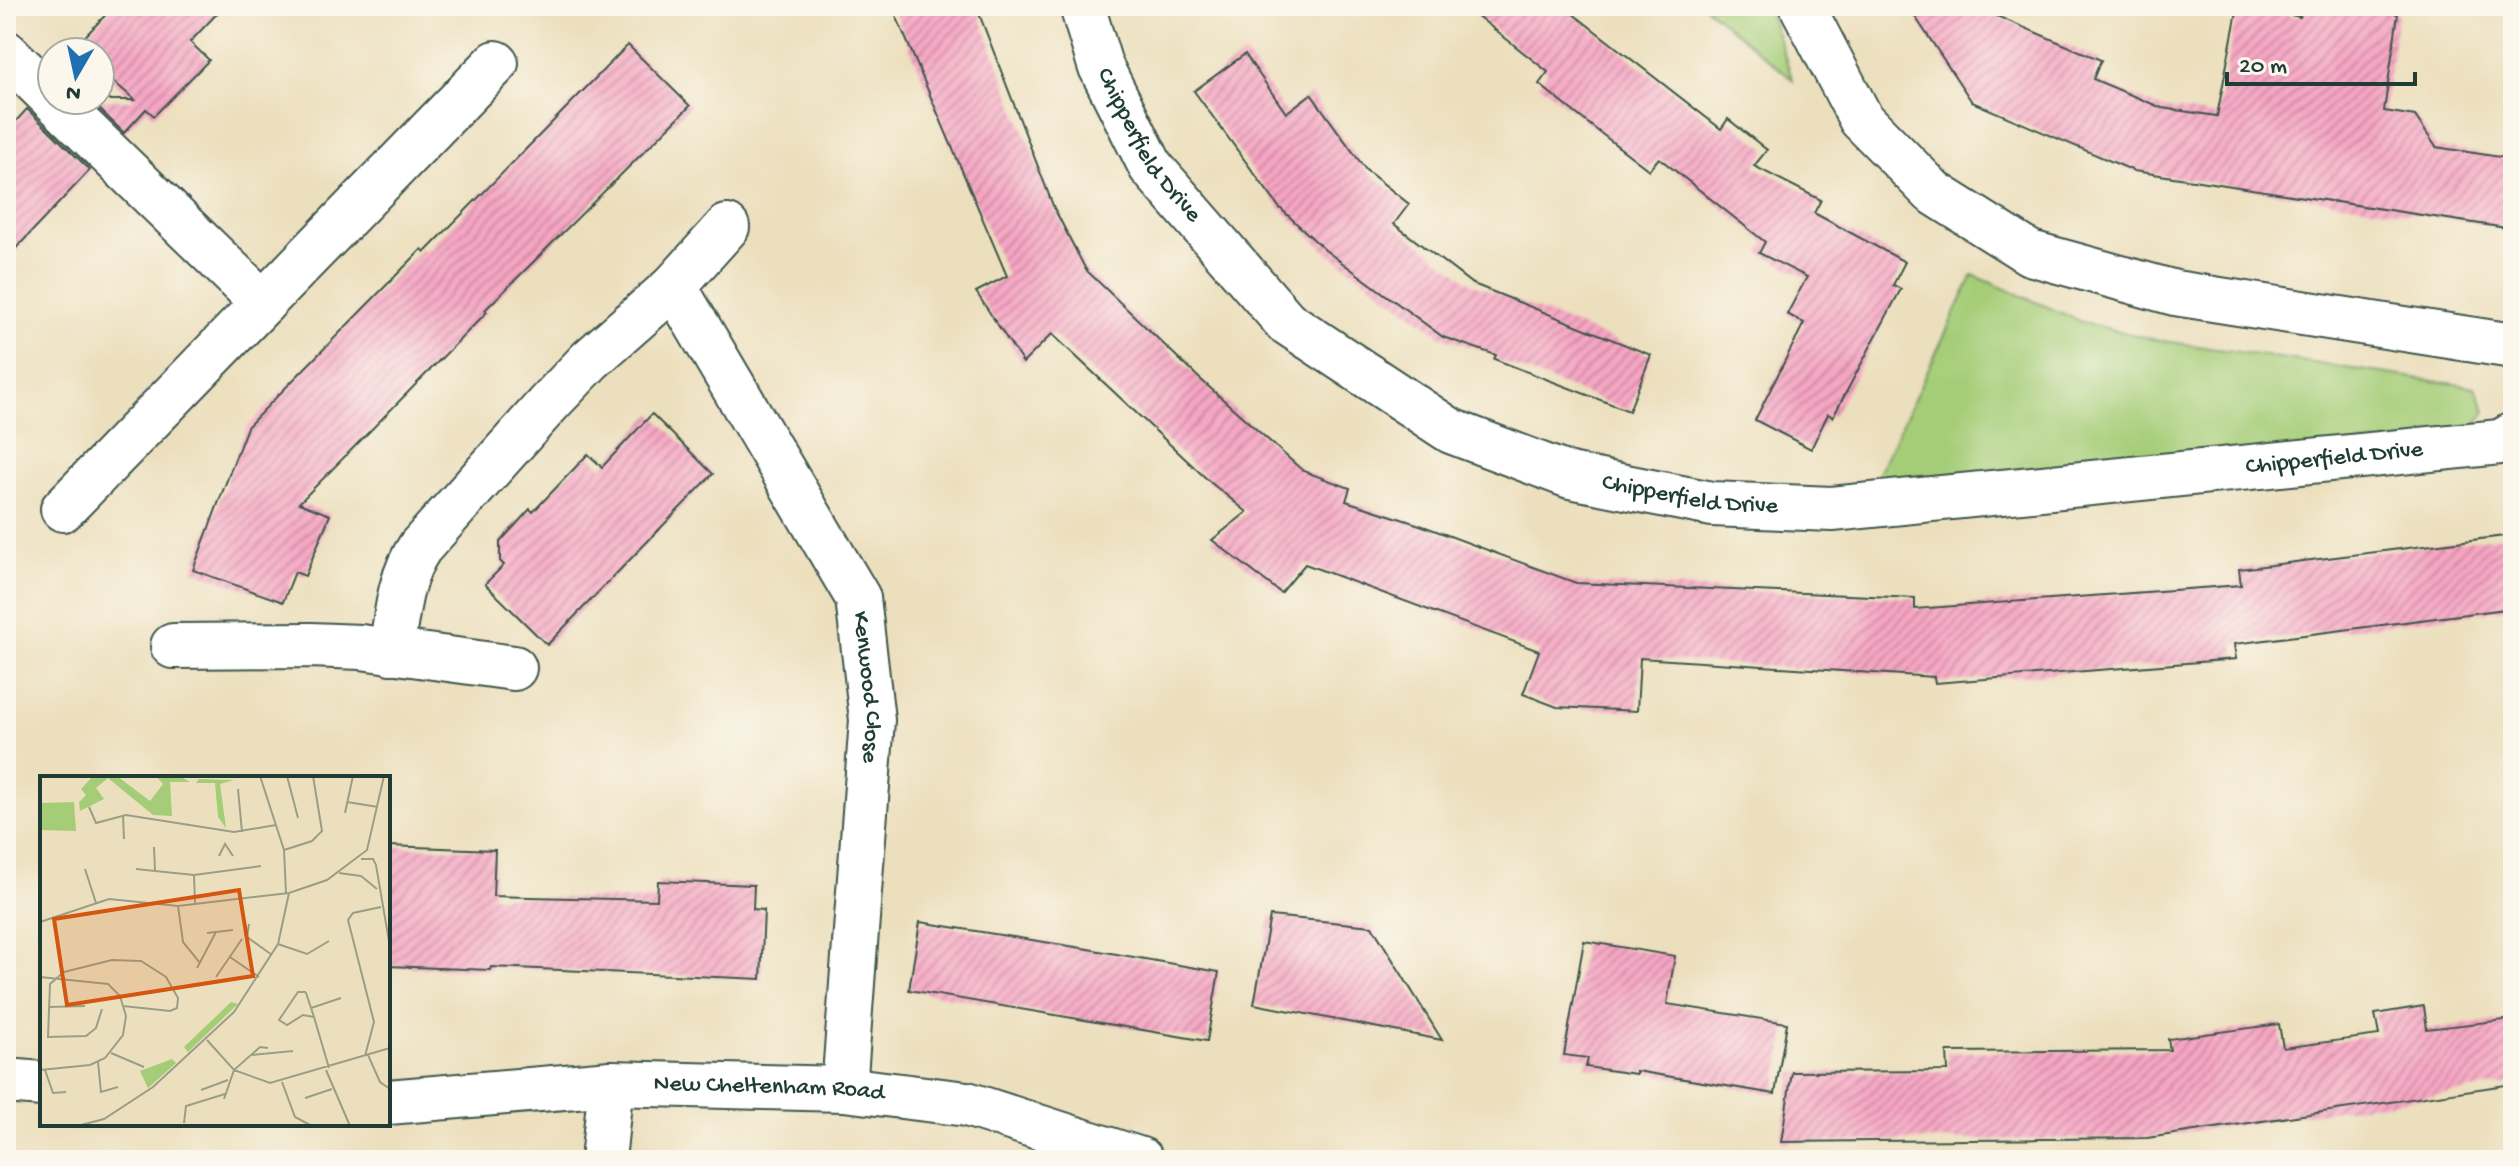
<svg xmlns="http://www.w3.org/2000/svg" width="2519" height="1166" viewBox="0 0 2519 1166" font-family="'Gochi Hand',sans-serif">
<defs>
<pattern id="building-hatch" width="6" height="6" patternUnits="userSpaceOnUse" patternTransform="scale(2)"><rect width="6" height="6" fill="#f6a5c3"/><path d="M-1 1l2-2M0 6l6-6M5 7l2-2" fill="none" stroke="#c7889f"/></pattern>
</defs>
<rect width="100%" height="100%" fill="#fbf7ec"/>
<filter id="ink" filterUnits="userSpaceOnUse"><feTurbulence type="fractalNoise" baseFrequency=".0125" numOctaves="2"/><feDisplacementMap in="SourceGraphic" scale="16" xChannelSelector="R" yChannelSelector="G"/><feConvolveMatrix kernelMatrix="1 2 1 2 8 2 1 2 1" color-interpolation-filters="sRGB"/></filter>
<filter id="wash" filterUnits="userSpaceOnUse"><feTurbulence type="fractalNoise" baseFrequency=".006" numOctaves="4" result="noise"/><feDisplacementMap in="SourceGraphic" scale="32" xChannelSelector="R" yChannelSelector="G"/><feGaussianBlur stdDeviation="1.8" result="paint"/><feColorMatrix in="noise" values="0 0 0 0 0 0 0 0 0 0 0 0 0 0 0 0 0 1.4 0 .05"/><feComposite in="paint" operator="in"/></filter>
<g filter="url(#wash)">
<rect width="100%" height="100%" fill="#ecdfbd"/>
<g fill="#a5cd78" stroke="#628556" stroke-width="2">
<polygon points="1704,6 1767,6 1793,80"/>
<polygon points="1973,275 2085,323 2157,340 2475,387 2486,411 2473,430 2445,438 1875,481"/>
</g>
<g id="blocks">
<g fill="url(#building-hatch)">
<polygon points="114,6 224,6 190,42 209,60 154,116 146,109 124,133 90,100 135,100 100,70 100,52 79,52 74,48"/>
<polygon points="892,6 976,6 1054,208 1086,270 1199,378 1303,471 1350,488 1346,501 1423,526 1576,583 1915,598 1915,609 2241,585 2239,569 2513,535 2513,608 2234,644 2236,659 1935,683 1934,677 1640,658 1637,711 1557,707 1523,694 1539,651 1305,564 1281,593 1212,540 1247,512 1210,482 1052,334 1023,363 976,292 1007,276"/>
<polygon points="1465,6 1563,6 1721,129 1728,119 1767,150 1754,166 1821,200 1814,213 1905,262 1893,285 1901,289 1833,417 1828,414 1811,449 1755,420 1804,323 1787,314 1807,277 1759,253 1765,242 1659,158 1649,170 1594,128 1539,84 1548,72"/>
<polygon points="1908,6 1973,6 2101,60 2093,79 2162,108 2217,116 2238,6 2250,6 2300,17 2302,6 2348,6 2398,14 2384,111 2415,116 2436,147 2513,159 2513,229 2134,171 1972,102"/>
<polygon points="628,45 690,106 485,310 487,312 299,503 330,515 305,576 295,572 283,602 193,570 247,427 422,249 425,252"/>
<polygon points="1245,54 1286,113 1311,94 1366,170 1409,204 1394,224 1471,283 1651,355 1629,411 1494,359 1496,355 1443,337 1325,250 1279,207 1194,91"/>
<polygon points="27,109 90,170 6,259 6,132"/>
<polygon points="652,414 713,474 547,645 485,584 504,565 500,561 500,542 530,509 533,512 588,454 602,467"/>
<polygon points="388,846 495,850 493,896 657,900 658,881 754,885 753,909 764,910 761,979 491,967 490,970 388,966"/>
<polygon points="1270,916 1372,926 1442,1040 1254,1004"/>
<polygon points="920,922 1088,949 1219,972 1207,1041 909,990"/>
<polygon points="1584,941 1675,956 1667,1004 1787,1023 1775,1094 1636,1071 1636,1074 1586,1067 1588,1058 1564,1055"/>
<polygon points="2424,1006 2427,1029 2513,1019 2513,1084 2147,1138 1781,1142 1792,1072 1948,1071 1947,1052 2170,1050 2168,1039 2279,1024 2283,1048 2379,1035 2375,1014"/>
</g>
</g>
</g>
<g filter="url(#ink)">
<use href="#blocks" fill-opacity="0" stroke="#3e5549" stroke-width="2"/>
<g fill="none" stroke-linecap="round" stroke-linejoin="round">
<g stroke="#3e5549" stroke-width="48">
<g id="minor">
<path id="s1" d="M 1082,6 L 1100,65 L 1151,167 L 1286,322 L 1451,431 L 1570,476 L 1712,504 L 1832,509 L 2500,442 L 2513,435"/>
<polyline points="1802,6 1861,119 1933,192 2030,253 2175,293 2513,346"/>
<polyline points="6,53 52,98"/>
<polyline points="54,100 263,303"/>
<path id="s2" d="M 674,286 L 858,598 L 872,720 L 844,1089"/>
<polyline points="63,509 496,63"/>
<polyline points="173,646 311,645 361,647 514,668"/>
<path d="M 391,652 C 397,615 399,578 420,547 L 549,403 L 590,360 L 674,286 L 727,227"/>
<polyline points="6,1081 42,1084"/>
<path id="s3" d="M 388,1102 L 611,1083 L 844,1089 L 967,1104 L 1141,1160"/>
<polyline points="603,1160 611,1083"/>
</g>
</g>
<use href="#minor" stroke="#fff" stroke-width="44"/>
</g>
</g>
<g text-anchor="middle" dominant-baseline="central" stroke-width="6" stroke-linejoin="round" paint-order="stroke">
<g font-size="24" fill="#1f3d34" stroke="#fbf7ec">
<text stroke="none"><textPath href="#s1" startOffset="156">Chipperfield Drive</textPath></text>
<text stroke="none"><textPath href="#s1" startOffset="1476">Chipperfield Drive</textPath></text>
<text stroke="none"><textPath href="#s1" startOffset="828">Chipperfield Drive</textPath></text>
<text stroke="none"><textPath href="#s2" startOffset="452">Kenwood Close</textPath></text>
<text stroke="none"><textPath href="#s3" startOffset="382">New Cheltenham Road</textPath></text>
</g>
</g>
<g transform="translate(40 776)">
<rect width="350" height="350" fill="#ecdfbd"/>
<path d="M 53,0 L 77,0 L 110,25 L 123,8 L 116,0 L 139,0 L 150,6 L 130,6 L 132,40 L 113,39 L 68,2 L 56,12 L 64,23 L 40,35 L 39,26 L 46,19 L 41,13 ZM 159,3 L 194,4 L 180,8 L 186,52 L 178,41 L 175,7 L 156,7 ZM 34,26 L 36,55 L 0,54 L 0,27 ZM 191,226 L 198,228 L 148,276 L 144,271 ZM 132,283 L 136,287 L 108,312 L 100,295 Z" fill="#a5cd78"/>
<path fill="none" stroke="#9a9e86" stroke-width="2" d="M 166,0 L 204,0M 220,0 L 244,74 L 246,117M 247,0 L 258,42M 198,13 L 202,56M 307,26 L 338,31M 49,31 L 56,47 L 86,39 L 194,56 L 236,49M 305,37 L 313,0M 83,39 L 84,63M 114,71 L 115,95M 244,74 L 272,65 L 282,55 L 273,0M 179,80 L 185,68 L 193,80M 321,83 L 333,83 L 336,89 L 350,171M 45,93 L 56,127M 96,93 L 154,99 L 221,90M 299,97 L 321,100 L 337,113M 154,99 L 155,127M 138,130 L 143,166 L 160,187M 0,146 L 69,123 L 138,130 L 249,117 L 287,104 L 327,74 L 344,0M 209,148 L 207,161 L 232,179M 167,157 L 193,154M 238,168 L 267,178 L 289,165M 190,181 L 219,201M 157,192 L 176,156M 0,201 L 68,208 L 80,220 L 86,240 L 83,259 L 65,282 L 50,289 L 0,294M 176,201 L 202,163M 9,231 L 45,230M 271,232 L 301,222M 62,233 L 56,252 L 46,260 L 8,261 L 10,208 L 24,196 L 72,184 L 101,185 L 126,201 L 138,222 L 137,232 L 130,235 L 83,230M 274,241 L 263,239 L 247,249 L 239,244 L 258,216 L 265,216 L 266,217 L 274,241 L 289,292M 167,264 L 194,294 L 230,307 L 350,272M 71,277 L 104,291M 212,279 L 253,275M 328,279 L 340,306 L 350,313M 325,280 L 334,246 L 308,144 L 313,137 L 341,131M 58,286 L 61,316 L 78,311M 5,294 L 13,317 L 26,316M 286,294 L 310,350M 242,306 L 255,341 L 272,350M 161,314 L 188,304M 265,322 L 292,313M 184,323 L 194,294 L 220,271 L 228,272M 144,347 L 146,330 L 185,318M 37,350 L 64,343 L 113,311 L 194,236 L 238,168 L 249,117"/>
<path fill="#d45610" fill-opacity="0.15" stroke="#d45610" stroke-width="4" d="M 199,114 L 213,200 L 27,229 L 14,143 Z"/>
<rect width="350" height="350" fill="none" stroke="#1f3d34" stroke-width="4"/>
</g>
<rect width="2519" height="1166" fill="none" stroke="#fbf7ec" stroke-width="32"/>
<g transform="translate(76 76) rotate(189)"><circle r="38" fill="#fbf7ec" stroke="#a3ada2" stroke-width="2"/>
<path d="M0-6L14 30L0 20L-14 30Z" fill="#1f6fb2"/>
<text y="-12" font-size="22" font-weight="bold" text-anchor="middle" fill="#1f3d34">N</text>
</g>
<path d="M2227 72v12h188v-12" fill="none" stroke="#1f3d34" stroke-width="4"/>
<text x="2239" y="72" font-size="24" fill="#1f3d34" stroke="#fbf7ec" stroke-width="6" paint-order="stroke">20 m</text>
</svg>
